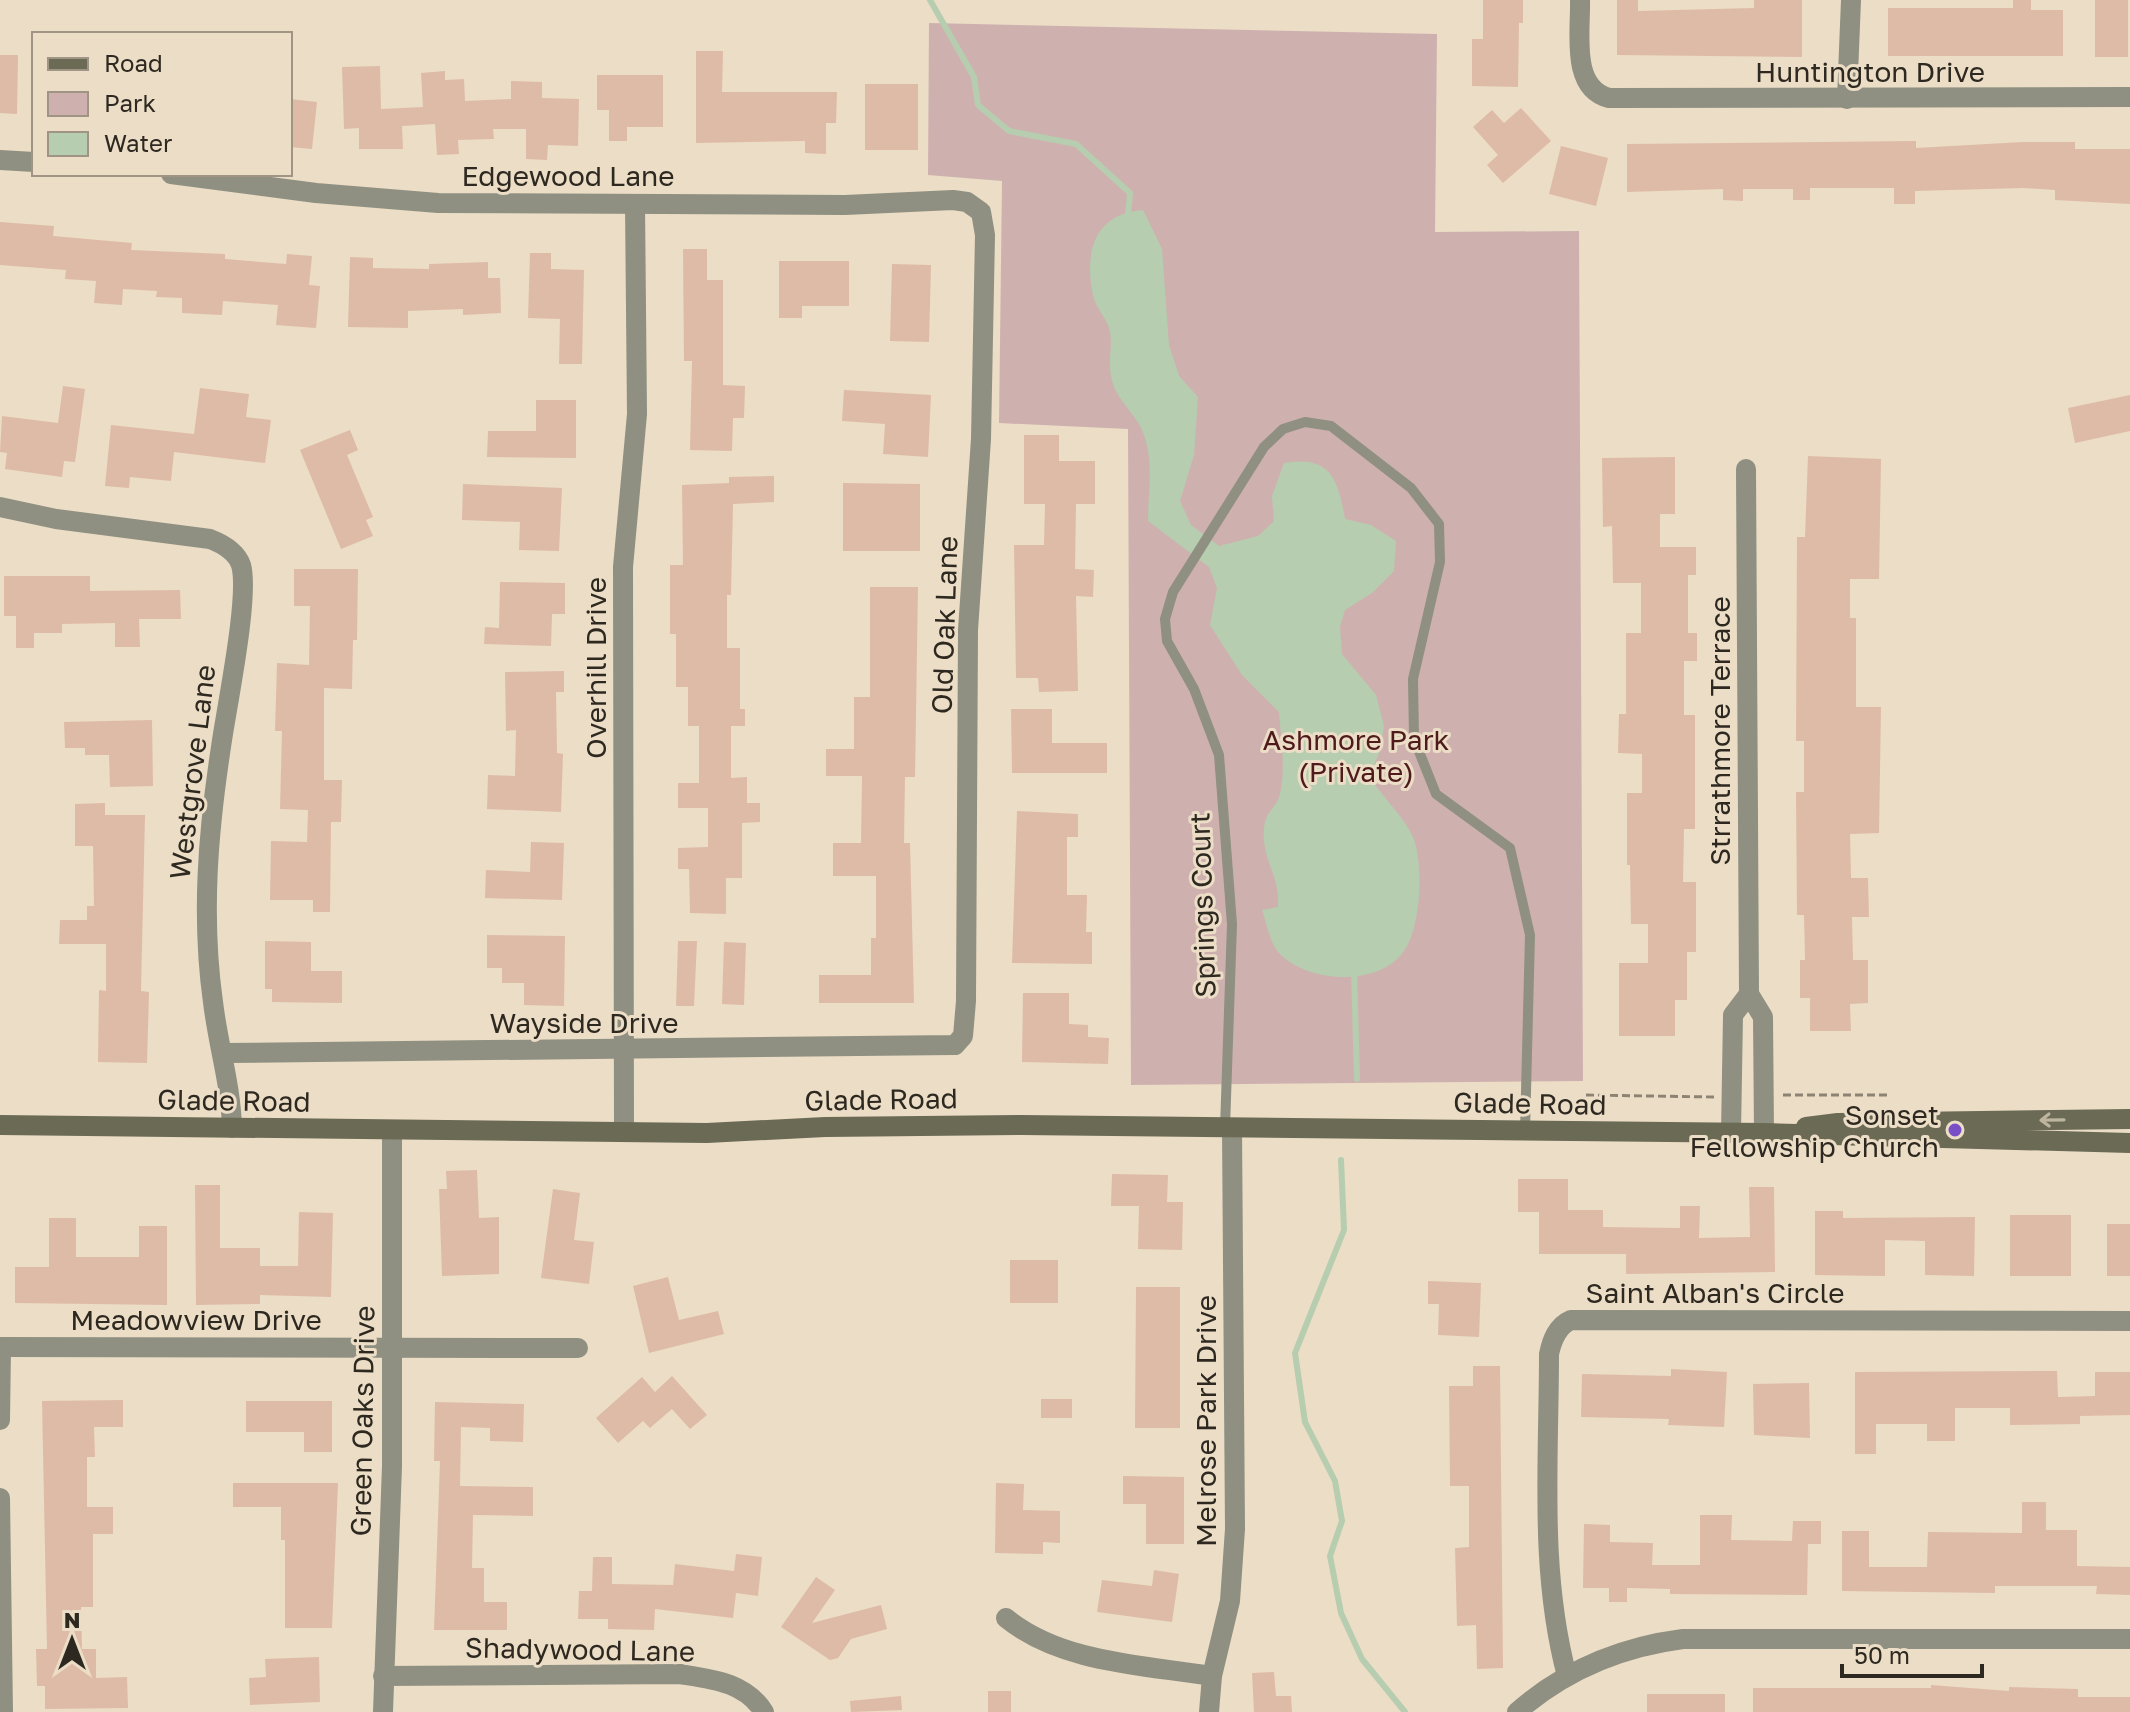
<svg xmlns="http://www.w3.org/2000/svg" width="2130" height="1712" viewBox="0 0 2130 1712" font-family="'Golos Text',sans-serif">
<rect width="100%" height="100%" fill="#ecddc6"/>
<polygon fill="#ceb1af" points="929,23 1437,34 1435,232 1579,231 1583,1081 1131,1085 1128,429 999,423 1002,181 928,175"/>
<path fill="#b6cdaf" d="M 1143,210 L 1162,249 L 1169,345 L 1179,376 L 1198,397 L 1194,455 L 1180,501 L 1191,525 L 1219,546 L 1258,536 L 1274,521 L 1272,496 L 1284,463 C 1330,455 1338,478 1345,519 L 1371,525 L 1396,541 L 1394,571 L 1372,593 L 1345,610 L 1340,627 L 1342,654 L 1376,695 L 1384,726 L 1380,751 L 1369,777 C 1382,796 1404,817 1413,837 C 1424,864 1421,927 1404,951 C 1379,987 1310,983 1281,955 C 1270,945 1267,924 1262,910 L 1278,907 C 1280,879 1266,865 1264,840 C 1262,809 1275,813 1280,794 C 1286,767 1281,739 1279,712 L 1242,675 L 1210,625 L 1217,588 L 1209,567 L 1148,521 C 1148,491 1154,464 1144,435 C 1139,418 1122,405 1115,389 C 1104,363 1115,349 1109,328 C 1106,317 1095,307 1093,295 C 1084,252 1094,214 1143,210 Z"/>
<g fill="none" stroke-linecap="round" stroke-linejoin="round">
<g stroke="#b6cdaf" stroke-width="6">
<polyline points="930,0 974,77 978,105 1009,131 1076,144 1130,193 1128,215"/>
<polyline points="1354,970 1357,1079"/>
<polyline points="1341,1160 1344,1230 1295,1353 1305,1422 1335,1481 1342,1521 1330,1556 1341,1613 1362,1659 1405,1712"/>
</g>
</g>
<g fill="#debba7">
<polygon points="1483,0 1523,0 1523,23 1519,23 1518,87 1472,86 1472,39 1483,39"/>
<polygon points="1617,0 1638,0 1638,11 1754,8 1754,0 1802,0 1802,57 1617,55"/>
<polygon points="2013,0 2031,0 2031,10 2063,10 2063,56 1888,56 1888,8 2013,8"/>
<rect x="2095" y="0" width="33" height="57"/>
<polygon points="696,51 723,51 722,92 837,92 836,123 826,123 826,154 805,153 805,141 696,143"/>
<polygon points="0,55 18,55 17,114 0,113"/>
<polygon points="380,66 381,109 423,107 421,73 445,71 445,80 464,79 465,101 511,99 511,81 542,82 542,98 579,99 578,146 548,145 547,160 526,159 526,129 493,129 494,139 458,140 459,154 437,155 435,124 402,126 403,149 359,149 359,128 344,129 342,67"/>
<polygon points="597,75 663,75 663,127 627,127 627,141 609,141 609,110 597,110"/>
<rect x="865" y="84" width="53" height="66"/>
<polygon points="290,99 317,102 312,149 290,147"/>
<polygon points="1521,108 1551,141 1503,183 1487,165 1498,155 1473,127 1492,110 1504,123"/>
<polygon points="1916,141 1916,148 2023,142 2075,142 2075,149 2130,149 2130,204 2055,200 2055,190 2023,188 1915,191 1915,204 1894,204 1894,188 1810,188 1810,200 1793,200 1793,189 1743,189 1743,201 1723,200 1723,189 1627,192 1627,144"/>
<polygon points="1561,146 1608,158 1596,206 1549,194"/>
<polygon points="0,222 54,226 53,236 132,243 131,250 225,254 225,259 286,264 287,254 312,256 309,285 320,286 316,328 276,325 278,305 223,301 222,315 182,313 182,298 156,297 157,291 123,289 122,305 94,303 96,281 65,279 66,270 0,265"/>
<polygon points="683,249 707,249 707,280 723,280 723,385 745,386 744,418 733,418 732,451 690,450 692,361 684,361"/>
<polygon points="530,253 551,253 551,269 584,270 582,364 559,364 560,319 528,318"/>
<polygon points="350,257 373,258 373,268 429,269 429,264 488,262 488,278 500,278 501,313 463,315 463,309 408,311 408,328 348,327"/>
<polygon points="779,261 849,261 849,306 802,306 802,318 779,318"/>
<polygon points="892,264 931,265 929,342 890,341"/>
<polygon points="63,386 85,389 75,462 64,461 62,477 5,469 7,453 0,452 2,416 58,423"/>
<polygon points="200,388 249,394 246,417 271,420 265,463 174,452 171,481 130,477 129,488 105,486 111,425 194,434"/>
<polygon points="844,390 931,395 928,457 883,454 885,424 842,421"/>
<polygon points="2130,395 2130,431 2075,443 2068,408"/>
<polygon points="536,400 576,400 576,458 487,457 488,431 536,431"/>
<polygon points="350,430 358,450 347,455 373,517 366,520 373,536 341,549 300,450"/>
<polygon points="1024,435 1059,435 1059,461 1095,461 1095,504 1076,504 1075,569 1094,570 1093,597 1076,596 1078,691 1039,692 1038,678 1016,678 1014,545 1044,545 1045,504 1024,504"/>
<polygon points="1808,456 1881,459 1879,579 1850,579 1850,618 1856,618 1856,707 1881,707 1879,833 1850,834 1851,878 1868,878 1869,917 1852,917 1853,960 1868,960 1868,1003 1850,1004 1851,1031 1810,1031 1810,998 1800,998 1800,960 1805,960 1804,915 1797,915 1796,792 1804,792 1804,741 1796,741 1797,537 1805,537"/>
<polygon points="1675,457 1675,514 1660,514 1660,547 1696,547 1696,575 1688,575 1688,633 1697,633 1697,661 1684,661 1684,715 1695,715 1695,829 1684,829 1683,882 1696,882 1696,952 1687,952 1687,1000 1675,1000 1675,1036 1619,1036 1619,963 1648,963 1648,924 1631,924 1630,865 1627,865 1627,793 1642,793 1642,754 1618,753 1619,714 1626,714 1626,633 1641,633 1641,583 1613,583 1612,526 1603,527 1602,458"/>
<polygon points="774,476 774,502 733,504 731,595 727,595 727,648 740,648 740,709 745,709 745,726 731,726 731,778 747,777 747,803 760,803 760,822 742,823 742,878 726,878 726,914 690,913 689,869 678,869 678,848 708,847 708,808 678,808 678,783 699,783 699,726 688,726 688,687 676,687 676,634 670,634 670,565 683,565 682,485 729,483 729,477"/>
<polygon points="843,483 920,484 920,551 843,551"/>
<polygon points="463,484 562,488 559,551 519,550 520,522 462,520"/>
<polygon points="294,569 358,569 357,640 353,640 352,689 324,688 324,780 342,780 341,822 331,822 330,912 313,912 313,900 270,900 271,841 307,842 308,810 280,809 282,731 275,731 277,663 309,665 310,606 294,606"/>
<polygon points="4,576 90,576 90,591 180,590 181,619 139,619 140,647 115,647 115,623 62,624 62,633 34,633 34,648 16,648 16,616 4,616"/>
<polygon points="500,582 565,583 565,614 552,614 551,646 484,644 485,627 499,628"/>
<polygon points="870,587 918,587 915,777 905,777 904,843 910,843 914,1003 819,1003 819,975 871,975 871,938 876,938 876,876 833,876 833,843 861,843 862,776 826,776 826,749 854,749 854,697 870,697"/>
<polygon points="564,671 564,692 556,692 557,753 563,754 561,812 487,809 488,775 515,776 516,730 506,731 505,672"/>
<polygon points="1011,709 1052,709 1052,743 1107,743 1107,773 1012,773"/>
<polygon points="152,720 153,786 110,787 109,755 85,755 85,748 65,748 64,722"/>
<polygon points="105,803 105,815 145,815 141,991 149,992 147,1063 98,1062 99,990 106,991 106,944 59,944 60,920 87,920 87,906 94,906 93,846 75,846 75,804"/>
<polygon points="1017,811 1078,814 1078,837 1067,837 1067,895 1087,895 1086,932 1092,932 1092,964 1012,963"/>
<polygon points="531,842 564,843 562,900 485,898 486,870 530,872"/>
<polygon points="487,935 565,936 564,1006 524,1005 524,983 502,983 502,968 487,968"/>
<polygon points="265,941 311,942 311,971 342,971 342,1003 272,1002 272,989 265,989"/>
<polygon points="678,941 697,941 694,1006 676,1006"/>
<polygon points="724,942 746,943 744,1005 722,1004"/>
<polygon points="1023,993 1069,993 1069,1024 1088,1025 1088,1037 1109,1038 1108,1064 1022,1062"/>
<polygon points="477,1170 479,1218 499,1217 499,1274 442,1276 439,1189 447,1189 446,1171"/>
<polygon points="1112,1174 1168,1175 1167,1202 1183,1202 1182,1250 1138,1249 1139,1206 1111,1206"/>
<polygon points="1518,1179 1568,1179 1568,1210 1603,1210 1603,1227 1680,1228 1680,1206 1700,1206 1699,1238 1750,1237 1749,1187 1774,1187 1775,1272 1626,1274 1626,1254 1539,1254 1539,1212 1518,1212"/>
<polygon points="195,1185 220,1185 220,1248 260,1248 260,1266 298,1266 299,1212 333,1213 331,1297 260,1295 260,1304 196,1305"/>
<polygon points="553,1189 580,1193 574,1240 594,1242 589,1284 541,1278"/>
<polygon points="1815,1211 1843,1211 1843,1218 1975,1217 1974,1276 1925,1275 1925,1241 1885,1240 1885,1276 1815,1275"/>
<rect x="2010" y="1215" width="61" height="61"/>
<polygon points="49,1218 76,1218 76,1257 139,1257 139,1226 167,1226 167,1305 15,1303 15,1267 49,1267"/>
<rect x="2107" y="1224" width="23" height="52"/>
<rect x="1010" y="1260" width="48" height="43"/>
<polygon points="668,1277 679,1320 718,1311 724,1334 649,1353 633,1286"/>
<polygon points="1428,1281 1481,1283 1479,1337 1438,1335 1439,1304 1428,1304"/>
<polygon points="1136,1287 1180,1287 1180,1428 1135,1428"/>
<polygon points="1473,1366 1500,1366 1503,1668 1477,1669 1476,1625 1457,1626 1455,1548 1469,1547 1469,1486 1450,1486 1449,1386 1473,1386"/>
<polygon points="1671,1369 1727,1372 1724,1427 1668,1425 1669,1419 1581,1417 1582,1374 1671,1376"/>
<polygon points="2057,1371 2058,1397 2095,1396 2095,1372 2130,1372 2130,1415 2080,1416 2080,1424 2010,1425 2010,1408 1955,1408 1955,1441 1927,1441 1927,1424 1876,1424 1876,1454 1855,1454 1855,1372"/>
<polygon points="672,1376 707,1415 690,1429 672,1409 650,1428 643,1421 618,1443 596,1418 642,1377 655,1392"/>
<polygon points="1809,1383 1810,1438 1754,1435 1753,1384"/>
<rect x="1041" y="1399" width="31" height="19"/>
<polygon points="123,1400 123,1427 94,1427 95,1457 87,1457 87,1507 113,1507 113,1534 93,1534 93,1607 81,1607 82,1649 96,1649 96,1678 127,1677 128,1708 45,1709 45,1686 37,1686 36,1649 47,1649 42,1401"/>
<polygon points="246,1401 332,1401 332,1452 304,1452 304,1432 246,1432"/>
<polygon points="435,1402 524,1404 523,1442 490,1441 490,1428 461,1427 460,1486 533,1487 533,1516 473,1515 472,1568 484,1568 484,1602 507,1602 507,1630 434,1630 440,1461 434,1461"/>
<polygon points="1123,1476 1184,1477 1184,1544 1146,1544 1146,1504 1123,1504"/>
<polygon points="233,1483 338,1483 332,1628 285,1628 285,1540 281,1540 281,1507 233,1507"/>
<polygon points="996,1483 1024,1484 1023,1510 1060,1511 1060,1543 1043,1542 1043,1554 995,1553"/>
<polygon points="2022,1502 2046,1502 2046,1530 2077,1530 2077,1566 2130,1567 2130,1595 2096,1594 2097,1586 1995,1586 1995,1593 1842,1591 1842,1531 1869,1531 1869,1567 1927,1567 1928,1532 2022,1533"/>
<polygon points="1700,1515 1732,1515 1731,1540 1792,1541 1793,1521 1821,1521 1821,1544 1808,1544 1807,1595 1670,1594 1670,1589 1627,1588 1627,1602 1609,1602 1609,1588 1583,1588 1584,1524 1610,1525 1610,1542 1653,1543 1652,1565 1700,1565"/>
<polygon points="736,1554 762,1557 758,1596 736,1593 733,1618 655,1609 654,1630 608,1629 608,1619 578,1619 579,1591 592,1591 593,1557 612,1557 612,1584 673,1585 675,1564 734,1571"/>
<polygon points="1154,1570 1179,1574 1172,1622 1097,1612 1102,1580 1152,1586"/>
<polygon points="816,1577 835,1590 812,1623 881,1605 887,1629 851,1639 838,1658 830,1660 781,1627"/>
<polygon points="319,1657 320,1702 250,1705 249,1678 266,1677 265,1659"/>
<polygon points="1274,1672 1276,1696 1291,1696 1292,1712 1254,1712 1252,1673"/>
<polygon points="1931,1685 2009,1691 2009,1687 2078,1689 2078,1697 2130,1697 2130,1712 1753,1712 1753,1688 1931,1688"/>
<rect x="988" y="1691" width="23" height="21"/>
<rect x="1647" y="1694" width="78" height="18"/>
<polygon points="901,1696 902,1710 851,1712 850,1701"/>
</g>
<g fill="none" stroke-linecap="round" stroke-linejoin="round">
<g stroke="#8d8373" stroke-width="3" stroke-dasharray="8 4" stroke-linecap="butt">
<polyline points="1586,1095 1714,1097"/>
<polyline points="1783,1095 1888,1095"/>
</g>
<polyline stroke="#8f9081" stroke-width="10" points="1225,1128 1232,924 1219,755 1194,689 1167,641 1165,619 1173,592 1264,447 1283,429 1305,422 1331,426 1411,488 1439,524 1440,562 1413,679 1414,739 1436,794 1510,848 1530,935 1525,1131"/>
<g stroke="#8f9081" stroke-width="20">
<path d="M 1580,0 C 1581,31 1570,88 1609,98 L 2130,97"/>
<polyline points="1847,99 1851,0"/>
<polyline points="0,160 34,162"/>
<polyline points="171,174 316,193 438,203 845,205 953,200 967,202 981,212 985,235 981,439 968,630 966,1001 963,1036 955,1045 223,1053"/>
<polyline points="1746,469 1749,994 1763,1017 1764,1133"/>
<path d="M 0,507 L 56,519 L 210,539 C 223,544 236,551 241,565 C 250,596 226,710 221,747 C 208,832 201,916 213,1002 C 218,1045 231,1085 232,1128"/>
<polyline points="624,1132 623,567 637,414 635,204"/>
<polyline points="1731,1133 1733,1015 1749,994"/>
<polyline points="0,1347 578,1348"/>
<polyline points="0,1420 1,1347"/>
<polyline points="0,1498 3,1712"/>
<path d="M 1006,1618 C 1061,1663 1144,1665 1212,1676"/>
<path d="M 383,1676 L 680,1674 C 712,1679 745,1682 764,1712"/>
<path d="M 1567,1676 C 1539,1571 1549,1462 1549,1354 C 1552,1340 1557,1326 1571,1320 L 2130,1321"/>
<polyline points="383,1712 392,1466 392,1130"/>
<polyline points="1209,1712 1212,1676 1230,1601 1235,1529 1232,1128"/>
<path d="M 1517,1712 C 1565,1670 1620,1647 1683,1639 L 2130,1639"/>
</g>
<g stroke="#6a6a55" stroke-width="20">
<polyline points="0,1125 707,1133 825,1127 1021,1125 1764,1133 2130,1143"/>
<polyline points="1806,1127 1838,1123 2130,1119"/>
</g>
</g>
<defs><path id="oneway-shaft" d="M-6 0H5M1.5-3L5.5 0L1.5 3" fill="none" stroke-width="1.6" stroke-linecap="round" stroke-linejoin="round" transform="scale(2)"/></defs>
<use stroke="#beb59e" href="#oneway-shaft" transform="translate(2052 1120) rotate(179)"/>
<circle fill="#794fc8" stroke="#ecddc6" stroke-width="3" cx="1955" cy="1130" r="8"/>
<g text-anchor="middle" dominant-baseline="central" stroke-width="6" stroke-linejoin="round" paint-order="stroke">
<g font-size="28" fill="#2e2920" stroke="#ecddc6">
<text x="1870" y="71">Huntington Drive</text>
<text x="568" y="175">Edgewood Lane</text>
<text transform="translate(944 625) rotate(-88)">Old Oak Lane</text>
<text transform="translate(595 668) rotate(-90)">Overhill Drive</text>
<text transform="translate(1719 731) rotate(-90)">Strrathmore Terrace</text>
<text transform="translate(192 772) rotate(-83)">Westgrove Lane</text>
<text transform="translate(1202 905) rotate(-92)">Springs Court</text>
<text x="584" y="1022">Wayside Drive</text>
<text transform="translate(881 1099) rotate(-1)">Glade Road</text>
<text transform="translate(234 1100) rotate(1)">Glade Road</text>
<text transform="translate(1530 1103) rotate(1)">Glade Road</text>
<text x="1715" y="1292">Saint Alban's Circle</text>
<text x="196" y="1319">Meadowview Drive</text>
<text transform="translate(362 1421) rotate(-89)">Green Oaks Drive</text>
<text transform="translate(1205 1421) rotate(-90)">Melrose Park Drive</text>
<text transform="translate(580 1649) rotate(1)">Shadywood Lane</text>
</g>
<g font-size="28" fill="#4e1a1b" stroke="#ecddc6">
<text x="1356" y="739">Ashmore Park<tspan x="1356" dy="32">(Private)</tspan></text>
</g>
<g font-size="28" fill="#2e2920" stroke="#ecddc6" text-anchor="end">
<text x="1939" y="1114">Sonset<tspan x="1939" dy="32">Fellowship Church</tspan></text>
</g>
</g>
<rect x="32" y="32" width="260" height="144" fill="#ecddc6" stroke="#a09584" stroke-width="2"/>
<rect x="48" y="58" width="40" height="12" fill="#6a6a55" stroke="#a09584" stroke-width="2"/>
<text x="104" y="72" font-size="24" fill="#2e2920">Road</text>
<rect x="48" y="92" width="40" height="24" fill="#ceb1af" stroke="#a09584" stroke-width="2"/>
<text x="104" y="112" font-size="24" fill="#2e2920">Park</text>
<rect x="48" y="132" width="40" height="24" fill="#b6cdaf" stroke="#a09584" stroke-width="2"/>
<text x="104" y="152" font-size="24" fill="#2e2920">Water</text>
<g transform="translate(72 1640)" stroke="#ecddc6" stroke-width="6" paint-order="stroke">
<path d="M0-6L14 30L0 20L-14 30Z" fill="#2e2920"/>
<text y="-12" font-size="22" font-weight="bold" text-anchor="middle" fill="#2e2920">N</text>
</g>
<path d="M1842 1664v12h140v-12" fill="none" stroke="#2e2920" stroke-width="4"/>
<text x="1854" y="1664" font-size="24" fill="#2e2920" stroke="#ecddc6" stroke-width="6" paint-order="stroke">50 m</text>
</svg>
